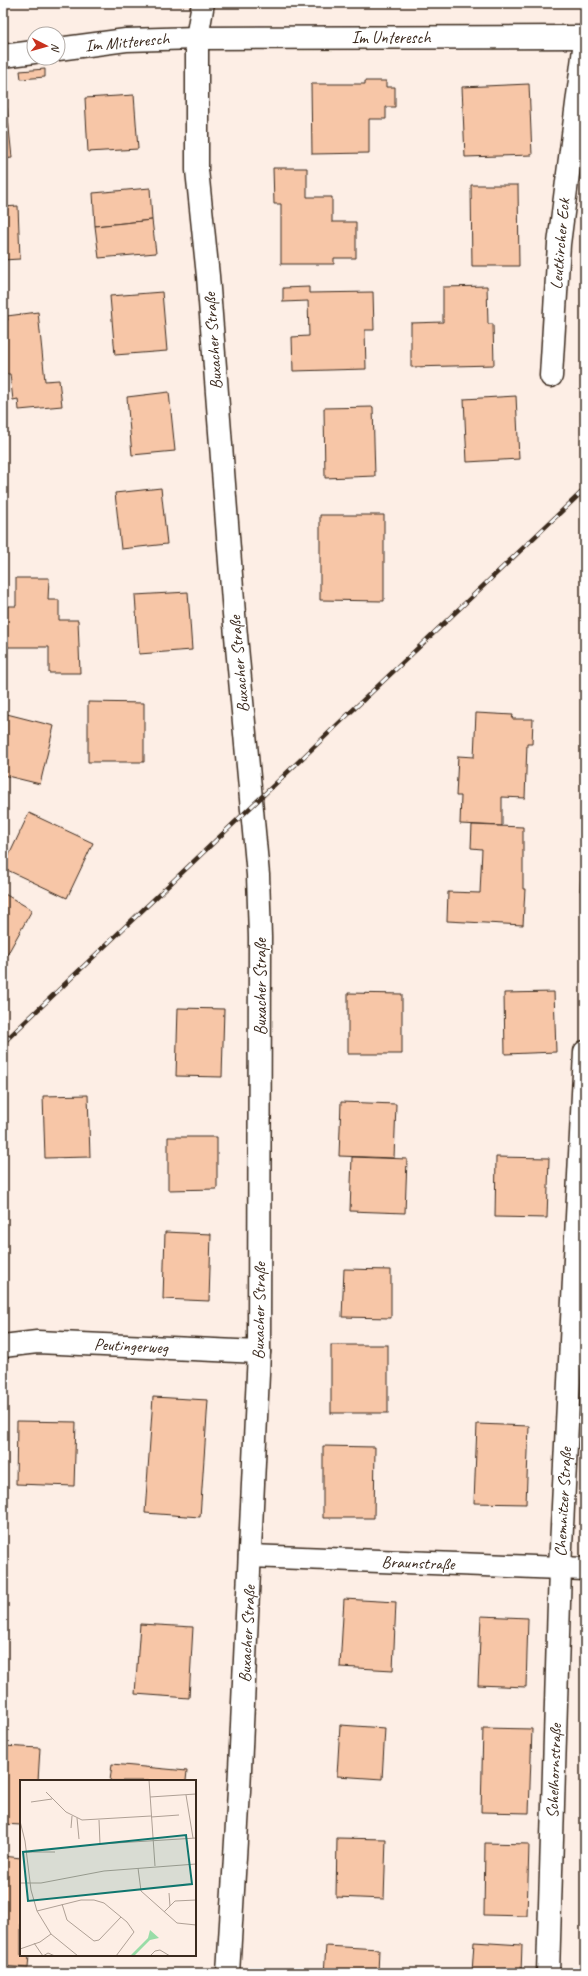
<svg xmlns="http://www.w3.org/2000/svg" width="588" height="1976" viewBox="0 0 588 1976" font-family="Caveat,sans-serif">
<rect width="100%" height="100%" fill="#fdeee5"/>
<filter id="ink" filterUnits="userSpaceOnUse"><feTurbulence type="fractalNoise" baseFrequency=".025" numOctaves="2"/><feDisplacementMap in="SourceGraphic" scale="8" xChannelSelector="R" yChannelSelector="G"/><feConvolveMatrix kernelMatrix="1 2 1 2 8 2 1 2 1" color-interpolation-filters="sRGB"/></filter>
<g filter="url(#ink)">
<g fill="#f7c6a7" stroke="#3b2a1e">
<polygon points="45,69 45,77 21,79 20,71"/>
<polygon points="365,81 386,81 386,87 395,87 395,107 386,107 386,119 369,119 369,153 312,154 311,84 365,84"/>
<polygon points="529,84 532,155 465,157 462,87"/>
<polygon points="134,95 138,149 88,152 85,98"/>
<polygon points="3,108 7,108 12,158 3,159"/>
<polygon points="273,168 307,168 307,197 332,197 332,222 356,222 356,258 334,258 334,264 281,264 281,204 274,204"/>
<polygon points="471,185 518,185 519,266 472,266"/>
<polygon points="150,188 152,220 95,226 93,193"/>
<polygon points="18,206 20,259 3,260 3,207"/>
<polygon points="152,220 156,253 99,258 95,226"/>
<polygon points="487,286 488,324 493,324 494,365 411,367 411,323 443,322 443,287"/>
<polygon points="309,287 309,293 373,292 374,330 365,330 366,369 293,371 292,337 309,336 308,301 283,302 283,288"/>
<polygon points="162,292 167,351 115,355 110,296"/>
<polygon points="38,312 45,381 59,380 62,406 19,410 18,399 13,400 10,374 3,374 3,320 8,320 7,316"/>
<polygon points="169,392 175,451 132,455 127,397"/>
<polygon points="516,396 519,459 467,462 464,399"/>
<polygon points="373,407 375,476 325,478 324,408"/>
<polygon points="161,488 167,544 121,549 115,493"/>
<polygon points="320,515 384,515 384,601 320,600"/>
<polygon points="16,578 49,578 48,600 59,600 59,620 78,620 80,673 49,673 49,647 3,647 3,606 16,606"/>
<polygon points="188,592 192,650 139,654 135,595"/>
<polygon points="88,702 144,703 144,762 88,762"/>
<polygon points="3,713 54,726 40,784 3,775"/>
<polygon points="476,713 513,715 512,719 533,719 532,744 527,744 525,798 502,797 502,826 460,824 461,796 456,796 458,756 474,757"/>
<polygon points="29,813 93,843 67,898 3,868"/>
<polygon points="472,825 523,827 523,889 525,889 523,925 447,921 448,892 480,893 482,849 471,848"/>
<polygon points="581,868 585,868 585,892 580,891"/>
<polygon points="3,893 32,910 7,955 3,953"/>
<polygon points="554,992 556,1052 505,1054 504,993"/>
<polygon points="348,993 402,994 402,1054 348,1054"/>
<polygon points="178,1008 224,1009 222,1077 176,1076"/>
<polygon points="88,1095 90,1157 45,1158 43,1096"/>
<polygon points="341,1102 396,1104 394,1158 339,1156"/>
<polygon points="168,1137 217,1137 217,1189 168,1190"/>
<polygon points="352,1157 407,1159 405,1213 350,1211"/>
<polygon points="496,1157 549,1158 547,1218 495,1217"/>
<polygon points="165,1232 211,1234 209,1301 163,1299"/>
<polygon points="344,1269 391,1270 391,1318 342,1317"/>
<rect x="331" y="1345" width="57" height="68"/>
<polygon points="153,1397 208,1400 200,1517 145,1513"/>
<polygon points="17,1421 76,1422 74,1486 16,1484"/>
<polygon points="477,1424 529,1426 526,1504 474,1503"/>
<polygon points="323,1446 375,1447 374,1518 323,1518"/>
<polygon points="344,1599 396,1602 393,1670 340,1667"/>
<polygon points="481,1616 528,1618 526,1687 478,1685"/>
<polygon points="140,1624 193,1627 189,1698 135,1694"/>
<polygon points="340,1725 385,1728 382,1779 337,1776"/>
<polygon points="483,1728 532,1729 529,1813 481,1812"/>
<polygon points="3,1746 40,1748 38,1781 21,1781 21,1825 3,1824"/>
<polygon points="112,1764 187,1771 186,1781 110,1781"/>
<polygon points="337,1838 386,1839 384,1899 336,1897"/>
<polygon points="485,1843 529,1844 527,1916 484,1915"/>
<polygon points="3,1856 21,1858 21,1955 29,1955 28,1968 3,1966"/>
<polygon points="474,1942 522,1945 521,1973 472,1973"/>
<polygon points="326,1946 379,1949 378,1973 324,1973"/>
</g>
<g fill="none" stroke-linecap="round" stroke-linejoin="round">
<g stroke="#3b2a1e" stroke-width="25">
<g id="minor">
<polyline points="203,3 197,38 197,170 208,276 234,614 258,875 260,937 259,1352 239,1791 228,1973"/>
<polyline points="58,49 126,40 197,38 585,37"/>
<polyline points="3,56 34,52"/>
<polyline points="551,376 559,244 585,41"/>
<polyline points="3,1346 37,1342 259,1352"/>
<polyline points="250,1556 585,1569"/>
<polyline points="548,1973 560,1568 585,1052"/>
</g>
</g>
<use href="#minor" stroke="#fff" stroke-width="22"/>
<g stroke="#3b2a1e" stroke-width="4.5">
<polyline id="rail" points="3,1043 585,489"/>
</g>
<use href="#rail" stroke="#fff" stroke-width="3" stroke-dasharray="9" stroke-linecap="butt"/>
</g>
</g>
<g text-anchor="middle" dominant-baseline="central" stroke-width="3" stroke-linejoin="round" paint-order="stroke">
<g font-size="17" fill="#3b2a1e" stroke="#fff">
<text x="391" y="37">Im Unteresch</text>
<text transform="translate(127 42) rotate(-5)">Im Mitteresch</text>
<text transform="translate(560 244) rotate(-85)">Leutkircher Eck</text>
<text transform="translate(213 341) rotate(-94)">Buxacher Straße</text>
<text transform="translate(239 664) rotate(-95)">Buxacher Straße</text>
<text transform="translate(260 987) rotate(-90)">Buxacher Straße</text>
<text transform="translate(259 1311) rotate(-89)">Buxacher Straße</text>
<text transform="translate(131 1346) rotate(3)">Peutingerweg</text>
<text transform="translate(563 1502) rotate(-87)">Chemnitzer Straße</text>
<text transform="translate(418 1563) rotate(2)">Braunstraße</text>
<text transform="translate(247 1634) rotate(-87)">Buxacher Straße</text>
<text transform="translate(554 1771) rotate(-88)">Schelhornstraße</text>
</g>
</g>
<g transform="translate(20 1780)">
<rect width="176" height="176" fill="#fdeee5"/>
<path d="M 130,150 L 139,158 L 130,160 L 114,176 L 110,176 L 128,158 Z" fill="#99dca7"/>
<path fill="none" stroke="#afa095" stroke-width="1" d="M 129,0 L 135,86M 26,12 L 46,32 L 62,40 L 131,36M 166,15 L 173,58M 130,17 L 176,14M 11,22 L 32,19M 131,37 L 159,35M 57,38 L 59,59M 79,40 L 80,64 L 176,58M 0,41 L 5,61 L 11,110 L 17,131 L 31,154 L 58,176M 51,48 L 52,36M 6,72 L 35,72M 118,88 L 121,111 L 157,143 L 176,145M 0,103 L 21,103 L 84,91 L 176,84M 149,113 L 150,126M 42,124 L 47,140 L 74,161 L 79,160 L 101,137M 17,131 L 61,120 L 74,120 L 84,123 L 107,142 L 114,152 L 96,176M 144,132 L 155,121 L 176,120M 14,163 L 23,176M 0,169 L 20,162 L 31,154M 23,176 L 28,173 L 35,176M 130,176 L 135,171 L 140,170 L 150,176"/>
<path fill="#0f766e" fill-opacity="0.15" stroke="#0f766e" stroke-width="2" d="M 166,55 L 172,104 L 8,121 L 3,72 Z"/>
<rect width="176" height="176" fill="none" stroke="#3b2a1e" stroke-width="2"/>
</g>
<rect width="588" height="1976" fill="none" stroke="#fff" stroke-width="16"/>
<rect x="8" y="8" width="572" height="1960" fill="none" stroke="#3b2a1e" stroke-width="1.5" filter="url(#ink)"/>
<g transform="translate(46 46) rotate(96)"><circle r="19" fill="#ffffff" stroke="#b1aaa5"/>
<path d="M0-3L7 15L0 10L-7 15Z" fill="#c8321e"/>
<text y="-6" font-size="11" font-weight="bold" text-anchor="middle" fill="#3b2a1e">N</text>
</g>
</svg>
